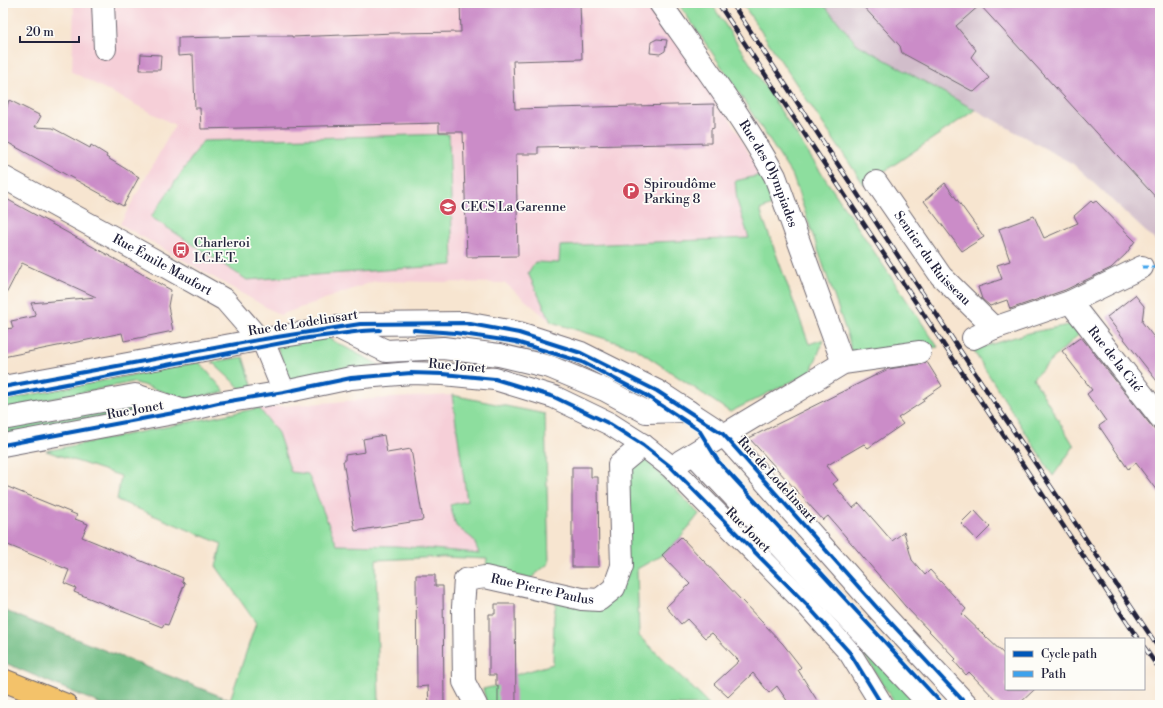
<svg xmlns="http://www.w3.org/2000/svg" width="1163" height="708" viewBox="0 0 1163 708" font-family="'Libre Bodoni',serif">
<rect width="100%" height="100%" fill="#fdfcf7"/>
<filter id="ink" filterUnits="userSpaceOnUse"><feTurbulence type="fractalNoise" baseFrequency=".025" numOctaves="2"/><feDisplacementMap in="SourceGraphic" scale="8" xChannelSelector="R" yChannelSelector="G"/><feConvolveMatrix kernelMatrix="1 2 1 2 8 2 1 2 1" color-interpolation-filters="sRGB"/></filter>
<filter id="wash" filterUnits="userSpaceOnUse"><feTurbulence type="fractalNoise" baseFrequency=".012" numOctaves="4" result="noise"/><feDisplacementMap in="SourceGraphic" scale="16" xChannelSelector="R" yChannelSelector="G"/><feGaussianBlur stdDeviation="0.9" result="paint"/><feColorMatrix in="noise" values="0 0 0 0 0 0 0 0 0 0 0 0 0 0 0 0 0 1.4 0 .05"/><feComposite in="paint" operator="in"/></filter>
<g filter="url(#wash)">
<rect width="100%" height="100%" fill="#f7e5d0"/>
<g fill="#f6cfd8">
<polygon points="74,3 650,3 719,99 766,184 760,210 809,344 730,412 635,348 551,322 505,283 375,281 280,315 120,224 175,125 72,72"/>
<polygon points="452,395 467,501 450,504 457,526 473,539 480,553 396,546 337,545 308,474 291,472 278,433 259,408 371,399"/>
</g>
<polygon fill="#d1bdca" points="822,3 1160,3 1160,245 1073,164 857,44"/>
<g fill="#8dde9e" stroke="#58806c">
<polygon points="678,3 711,3 812,159 938,347 852,361 849,340 793,177 728,76"/>
<polygon points="742,3 822,3 857,44 975,110 864,185"/>
<polygon points="449,134 453,265 247,280 151,217 203,141"/>
<polygon points="761,175 774,204 760,210 809,344 824,339 811,372 730,412 635,348 551,322 528,273 535,262 559,263 560,246 749,238 737,201 735,181"/>
<polygon points="1073,324 1079,334 1033,378 1074,446 1053,476 973,350 1028,333"/>
<polygon points="324,336 379,365 290,381 276,344"/>
<polygon points="243,357 253,388 241,389 212,362"/>
<polygon points="199,362 225,392 186,399 133,382 3,409 3,400"/>
<polygon points="452,395 545,414 549,563 530,579 486,567 487,559 444,557 376,560 379,705 252,705 230,700 256,623 216,566 222,544 117,500 121,476 46,451 259,408 278,433 291,472 308,474 337,545 396,546 479,553 473,539 456,526 450,505 467,501"/>
<polygon points="138,403 149,408 3,440 3,428"/>
<polygon points="643,456 699,514 681,537 662,555 637,569 639,636 710,705 552,705 486,702 483,689 496,686 515,675 553,664 554,615 558,593 599,600 619,573 619,477"/>
<polygon points="849,631 921,705 896,705"/>
</g>
<polygon fill="#72bd85" stroke="#4a7060" points="3,610 230,700 252,705 103,705 3,662"/>
<g id="blocks">
<g fill="#cb8cc8">
<polygon points="460,3 580,3 582,59 513,61 515,109 714,104 714,128 711,129 711,143 538,147 538,154 516,154 518,256 467,257 463,132 439,132 439,123 201,129 200,108 195,108 193,55 178,56 178,38 261,36 292,36 292,37 395,33 461,32"/>
<polygon points="860,3 1160,3 1160,202 980,5 956,26 976,50 971,57 989,78 974,92 902,53 900,46"/>
<polygon points="657,39 667,40 665,51 660,54 650,53 651,42"/>
<polygon points="141,54 161,55 160,70 140,70"/>
<polygon points="9,100 41,116 35,127 53,128 90,148 91,145 107,155 106,157 139,177 123,206 3,140 3,109 6,110"/>
<polygon points="945,183 984,237 962,251 924,201"/>
<polygon points="3,197 171,290 168,306 173,331 124,341 122,333 3,357 3,332 7,331 6,329 13,328 11,321 36,316 31,303 96,297 22,263 3,300"/>
<polygon points="1091,201 1093,203 1096,201 1135,241 1126,254 1111,268 1065,290 1010,309 1007,300 990,306 982,299 978,287 1002,279 997,265 1010,261 999,229 1034,216 1044,238 1078,223 1074,216"/>
<polygon points="1135,295 1144,306 1142,322 1160,345 1160,385 1107,317"/>
<polygon points="1081,337 1160,437 1160,495 1136,463 1128,469 1099,426 1106,421 1087,394 1092,390 1062,351"/>
<polygon points="927,362 942,386 923,399 924,401 898,418 903,424 868,448 864,444 826,466 838,480 833,484 853,508 859,503 892,541 904,532 912,560 925,575 930,570 966,609 962,614 1006,656 1006,689 1035,689 1018,705 1001,705 969,672 966,675 954,661 956,659 905,606 828,516 823,520 749,438 888,369 922,364"/>
<polygon points="384,435 387,453 411,449 423,520 355,531 343,461 345,461 345,455 365,452 363,439"/>
<polygon points="572,467 591,467 591,477 598,477 599,567 572,567"/>
<polygon points="3,485 77,515 75,519 88,524 82,537 183,578 182,582 185,583 168,625 164,624 162,627 74,592 76,588 64,583 69,570 3,543"/>
<polygon points="974,510 990,527 977,540 961,523"/>
<polygon points="681,537 783,644 801,667 798,670 820,705 790,705 777,686 769,693 753,673 728,697 714,684 739,661 712,633 705,638 687,619 681,624 666,607 690,584 662,555"/>
<polygon points="416,575 435,575 435,586 443,586 444,705 429,705 428,686 417,687"/>
<polygon points="495,604 515,604 516,705 498,705 498,686 496,686 496,675 489,675 489,614 495,614"/>
</g>
</g>
</g>
<g filter="url(#ink)">
<use href="#blocks" fill-opacity="0" stroke="#6d666f" stroke-width="1"/>
<g fill="none" stroke-linecap="round" stroke-linejoin="round">
<g stroke="#6d666f" stroke-width="24">
<g id="minor">
<polyline points="103,3 105,49"/>
<path id="s1" d="M 660,3 C 700,60 741,115 775,176 L 843,363"/>
<path id="s2" d="M 3,177 L 138,251 L 225,300 L 265,346 L 284,392"/>
<path id="s3" d="M 876,182 L 941,276 L 994,328"/>
<path id="s4" d="M 1070,302 L 1160,417"/>
<polyline points="337,327 386,351 443,348 499,355 550,367 605,390 646,412 688,411"/>
<polyline points="973,338 994,328 1070,302 1142,267"/>
<polyline points="3,387 258,340 360,324 465,323 519,333 581,353 657,391 723,434 879,610 967,705"/>
<polyline points="3,419 135,395 181,410"/>
<polyline points="3,445 184,411 218,403 284,392 351,378 411,373 443,374 495,379 554,397 610,424 643,445 671,467 806,604 850,653 882,705"/>
<polyline points="694,454 930,705"/>
<polyline points="681,461 843,363 920,352"/>
<path id="s5" d="M 476,705 L 464,682 L 463,607 L 465,580 L 485,577 L 582,599 L 599,600 L 614,588 L 622,566 L 619,465 L 643,445"/>
</g>
</g>
<g stroke="#6d666f" stroke-width="24">
<polyline id="highway" points="3,680 66,705"/>
</g>
<use href="#minor" stroke="#fff" stroke-width="22"/>
<use href="#highway" stroke="#f3c26a" stroke-width="22"/>
<g stroke="#22223b" stroke-width="4.5">
<g id="rail">
<polyline points="718,3 1138,639"/>
<polyline points="732,3 969,364 1160,650"/>
<polyline points="1144,647 1160,670"/>
</g>
</g>
<use href="#rail" stroke="#fdfcf7" stroke-width="3" stroke-dasharray="9" stroke-linecap="butt"/>
<polyline stroke="#3ea2ec" stroke-width="3" stroke-dasharray="6 3" stroke-linecap="butt" points="1142,267 1160,267"/>
<g stroke="#fdfcf7" stroke-width="6">
<g id="cycleway">
<polyline points="414,330 456,333 516,342 582,362 644,394 699,430 718,461 943,705"/>
<polyline points="3,387 258,340 360,324 465,323 519,333 581,353 657,391 723,434 879,610 967,705"/>
<polyline points="3,396 308,338 362,331 380,330"/>
<polyline points="3,445 184,411 218,403 284,392 351,378 411,373 443,374 495,379 554,397 610,424 643,445 671,467 806,604 850,653 882,705"/>
</g>
</g>
<use href="#cycleway" stroke="#0057b8" stroke-width="4"/>
</g>
</g>
<defs>
<g id="parking-disc" transform="scale(0.9)"><circle r="9.5" fill="#d1495b" stroke="#fdfcf7"/><path d="M-3.5-5.5H1a3.5 3.5 0 0 1 0 7H-1V5.5H-3.5ZM-1-3.4V-.6H.8a1.4 1.4 0 0 0 0-2.8Z" fill="#fff"/></g>
<g id="school-disc" transform="scale(0.9)"><circle r="9.5" fill="#d1495b" stroke="#fdfcf7"/><path d="M0-5L7-2L0 1L-7-2ZM-4 1L0 2.5L4 1V4Q0 6-4 4Z" fill="#fff"/></g>
<g id="bus-disc" transform="scale(0.9)"><circle r="9.5" fill="#d1495b" stroke="#fdfcf7"/><path d="M-5-6H5V4H4V6H2V4H-2V6H-4V4H-5ZM-3.5-4V0h7V-4ZM-3.5 1.2v1.5H-2V1.2ZM2 1.2v1.5H3.5V1.2Z" fill="#fff"/></g>
</defs>
<g fill-rule="evenodd">
<use href="#parking-disc" x="631" y="191"/>
<use href="#school-disc" x="448" y="207"/>
<use href="#bus-disc" x="181" y="250"/>
</g>
<g text-anchor="middle" dominant-baseline="central" stroke-width="3.5" stroke-linejoin="round" paint-order="stroke">
<g font-size="13" fill="#22223b" stroke="#fdfcf7">
<text stroke="none"><textPath href="#s1" startOffset="203">Rue des Olympiades</textPath></text>
<text stroke="none"><textPath href="#s3" startOffset="95">Sentier du Ruisseau</textPath></text>
<text stroke="none"><textPath href="#s2" startOffset="182">Rue Émile Maufort</textPath></text>
<text transform="translate(303 323) rotate(-9)">Rue de Lodelinsart</text>
<text stroke="none"><textPath href="#s4" startOffset="73">Rue de la Cité</textPath></text>
<text transform="translate(457 366) rotate(5)">Rue Jonet</text>
<text transform="translate(135 410) rotate(-10)">Rue Jonet</text>
<text transform="translate(777 480) rotate(48)">Rue de Lodelinsart</text>
<text transform="translate(748 530) rotate(45)">Rue Jonet</text>
<text stroke="none"><textPath href="#s5" startOffset="207">Rue Pierre Paulus</textPath></text>
</g>
<g font-size="13" fill="#22223b" stroke="#fdfcf7" text-anchor="start">
<text x="644" y="184">Spiroudôme<tspan x="644" dy="15">Parking 8</tspan></text>
<text x="461" y="207">CECS La Garenne</text>
<text x="194" y="243">Charleroi<tspan x="194" dy="15">I.C.E.T.</tspan></text>
</g>
</g>
<rect width="1163" height="708" fill="none" stroke="#fdfcf7" stroke-width="16"/>
<rect x="1005" y="638" width="140" height="52" fill="#fdfcf7" stroke="#a5a5ac"/>
<rect x="1013" y="651" width="20" height="6" fill="#0057b8" stroke="#a5a5ac"/>
<text x="1041" y="658" font-size="12" fill="#22223b">Cycle path</text>
<rect x="1013" y="671" width="20" height="6" fill="#3ea2ec" stroke="#a5a5ac"/>
<text x="1041" y="678" font-size="12" fill="#22223b">Path</text>
<path d="M20 36v6h59v-6" fill="none" stroke="#22223b" stroke-width="2"/>
<text x="26" y="36" font-size="12" fill="#22223b" stroke="#fdfcf7" stroke-width="3" paint-order="stroke">20 m</text>
</svg>
